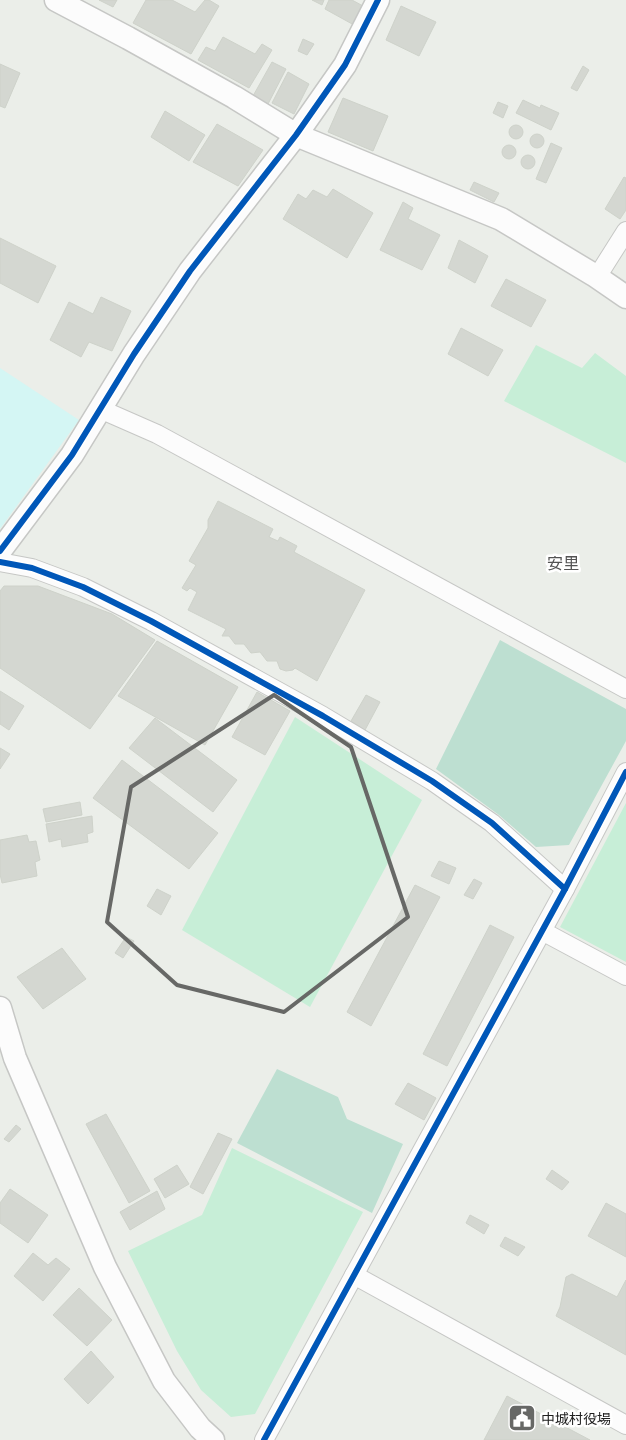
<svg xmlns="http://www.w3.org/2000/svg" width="626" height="1440" viewBox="0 0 626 1440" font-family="'Golos Text','Noto Sans JP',sans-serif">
<rect width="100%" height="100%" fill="#ebeee9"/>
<g fill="#c7eed7">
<polygon points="536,345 582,368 595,353 626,376 626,463 504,401"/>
<polygon points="295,717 422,800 310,1007 182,930"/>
<polygon points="626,803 626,962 560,927"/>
<polygon points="232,1148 363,1212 255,1414 231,1417 201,1390 177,1351 128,1251 202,1215"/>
</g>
<g fill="#bddfd1">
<polygon points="500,640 626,709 626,741 569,845 536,847 499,815 436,769"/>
<polygon points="277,1069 338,1097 347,1119 403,1144 372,1213 237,1143"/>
</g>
<polygon fill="#d4f6f4" points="0,368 79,420 0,529"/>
<g fill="#d4d7d1" stroke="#ced2ca">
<polygon points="99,0 117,0 113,7"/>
<polygon points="146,0 172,0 195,12 205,0 209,0 219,6 191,54 133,23"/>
<polygon points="312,0 324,0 322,5"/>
<polygon points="329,0 352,0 363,6 354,25 325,9"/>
<polygon points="401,6 436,22 419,56 386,40"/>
<polygon points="223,37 255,54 262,44 272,50 249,88 198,60 206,47 215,51"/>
<polygon points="303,39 314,44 307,55 298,51"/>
<polygon points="272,62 286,69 268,104 253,96"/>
<polygon points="0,64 20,73 5,108 0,106"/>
<polygon points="583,66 589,70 577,91 571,88"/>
<polygon points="288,72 309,84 294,114 272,103"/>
<polygon points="343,98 388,116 373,151 328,132"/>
<polygon points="523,100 540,108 541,105 559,113 551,130 516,113"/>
<polygon points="498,102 508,106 503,118 493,113"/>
<polygon points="165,111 205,135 189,161 151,137"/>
<polygon points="217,124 263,150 238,186 193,162"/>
<circle cx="516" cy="132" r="7"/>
<circle cx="537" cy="141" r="7"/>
<polygon points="551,143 562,148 546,183 536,179"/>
<circle cx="509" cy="152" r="7"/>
<circle cx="528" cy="162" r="7"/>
<polygon points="624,177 626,178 626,210 620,219 605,209"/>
<polygon points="474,182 499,193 494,202 470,190"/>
<polygon points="333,189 373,213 347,258 283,219 298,194 306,199 313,190 327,197"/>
<polygon points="403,202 413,208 408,219 440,235 422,270 380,250"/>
<polygon points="0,238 56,266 38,303 0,283"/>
<polygon points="459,240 488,256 475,283 448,268"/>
<polygon points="506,279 546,300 531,327 491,306"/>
<polygon points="101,297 131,311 112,351 89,342 81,357 50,340 69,302 93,314"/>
<polygon points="461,328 503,350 488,376 448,354"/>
<polygon points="218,501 273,529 269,537 278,541 280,537 297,546 294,552 365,590 317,681 295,668 293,670 286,671 280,669 277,661 267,661 260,652 251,653 244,644 235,644 229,636 222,636 226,629 188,610 197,592 190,588 187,591 182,588 196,565 189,561 208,528 208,520"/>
<polygon points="4,586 38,586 112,614 155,640 90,729 0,668 0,591"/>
<polygon points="157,641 238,687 205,745 118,696"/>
<polygon points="0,691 24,706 9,730 0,724"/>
<polygon points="257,692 290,711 265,755 232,737"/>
<polygon points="366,695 380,702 365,730 351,721"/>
<polygon points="155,718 237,780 213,812 129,748"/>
<polygon points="0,748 10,754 0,769"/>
<polygon points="122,760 218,833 189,869 93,798"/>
<polygon points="80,802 82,815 46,822 43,809"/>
<polygon points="92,816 93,832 87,834 88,842 62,847 61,839 49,842 46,824"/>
<polygon points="27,835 29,842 36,841 40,860 35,862 37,876 2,883 0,874 0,840"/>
<polygon points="439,861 456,868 449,884 431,876"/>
<polygon points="474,879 482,883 473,899 464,895"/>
<polygon points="415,885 440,897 371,1026 347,1012"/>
<polygon points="157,889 171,896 161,915 147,906"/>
<polygon points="490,925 514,937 447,1066 423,1054"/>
<polygon points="126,937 134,941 123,958 115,953"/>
<polygon points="62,948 86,979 43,1009 17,977"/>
<polygon points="408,1083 436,1098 424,1120 395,1104"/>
<polygon points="106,1114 150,1191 129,1203 86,1124"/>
<polygon points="16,1125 21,1129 9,1142 4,1139"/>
<polygon points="218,1133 232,1139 203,1194 190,1187"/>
<polygon points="177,1165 189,1184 165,1198 154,1179"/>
<polygon points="552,1170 569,1182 562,1190 546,1179"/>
<polygon points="10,1189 48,1215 28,1243 0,1223 0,1203"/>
<polygon points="157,1191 165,1209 130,1230 120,1212"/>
<polygon points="606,1203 626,1214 626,1257 588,1236"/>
<polygon points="470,1215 489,1225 484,1234 466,1223"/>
<polygon points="505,1237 525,1247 518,1256 500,1246"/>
<polygon points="33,1253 48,1265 56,1258 70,1269 43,1301 14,1276"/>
<polygon points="572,1274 617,1297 626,1280 626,1355 556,1316 560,1307 566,1277"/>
<polygon points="79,1288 112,1320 87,1346 53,1315"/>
<polygon points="91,1351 114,1377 88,1404 64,1379"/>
<polygon points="507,1396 590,1440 484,1440"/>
</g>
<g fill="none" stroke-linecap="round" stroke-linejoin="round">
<g stroke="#c6c7c5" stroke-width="20">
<g id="minor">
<polyline points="597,277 626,231"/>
<polyline points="100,409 157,434 626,689"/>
<polyline points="0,562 32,568 83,587 151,621 323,716 432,781 492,823 565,889"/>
<polyline points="542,931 626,976"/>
<polyline points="354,1275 626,1425"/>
<polyline points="264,1440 565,889 626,772"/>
</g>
</g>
<g stroke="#c6c7c5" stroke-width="25">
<g id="tertiary">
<polyline points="56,0 128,38 234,97 296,135 501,219 594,275 626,297"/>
<polyline points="0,551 72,455 134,354 190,271 296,135 345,65 378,0"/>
<polyline points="0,1008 15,1058 105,1267 164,1381 200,1428 213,1440"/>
</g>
</g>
<use href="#minor" stroke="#fcfcfc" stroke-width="18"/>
<use href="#tertiary" stroke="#fcfcfc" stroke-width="22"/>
<g stroke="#fff" stroke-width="9">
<g id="cycleway">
<polyline points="0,551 72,455 134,354 190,271 296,135 345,65 378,0"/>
<polyline points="0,562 32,568 83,587 151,621 323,716 432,781 492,823 565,889"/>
<polyline points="264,1440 565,889 626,772"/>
</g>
</g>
<use href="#cycleway" stroke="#0057b8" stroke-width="6"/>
</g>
<path fill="none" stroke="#676866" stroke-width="4" stroke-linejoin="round" d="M 274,695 L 351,747 L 408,917 L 284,1012 L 177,985 L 107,922 L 131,787 Z"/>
<defs>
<g id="civic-square" transform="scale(1.4375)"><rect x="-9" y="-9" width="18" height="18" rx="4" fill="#676866" stroke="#fff"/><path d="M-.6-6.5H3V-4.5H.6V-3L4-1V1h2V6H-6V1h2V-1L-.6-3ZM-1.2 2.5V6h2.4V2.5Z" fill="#fff"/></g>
</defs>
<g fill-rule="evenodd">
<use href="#civic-square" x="522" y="1418"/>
</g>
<g text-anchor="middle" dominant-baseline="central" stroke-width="5" stroke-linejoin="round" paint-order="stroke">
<g font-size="14" fill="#202020" stroke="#fff" text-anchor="start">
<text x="541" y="1418">中城村役場</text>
</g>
<g font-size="16" fill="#535353" stroke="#fff">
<text x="563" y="563">安里</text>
</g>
</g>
</svg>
